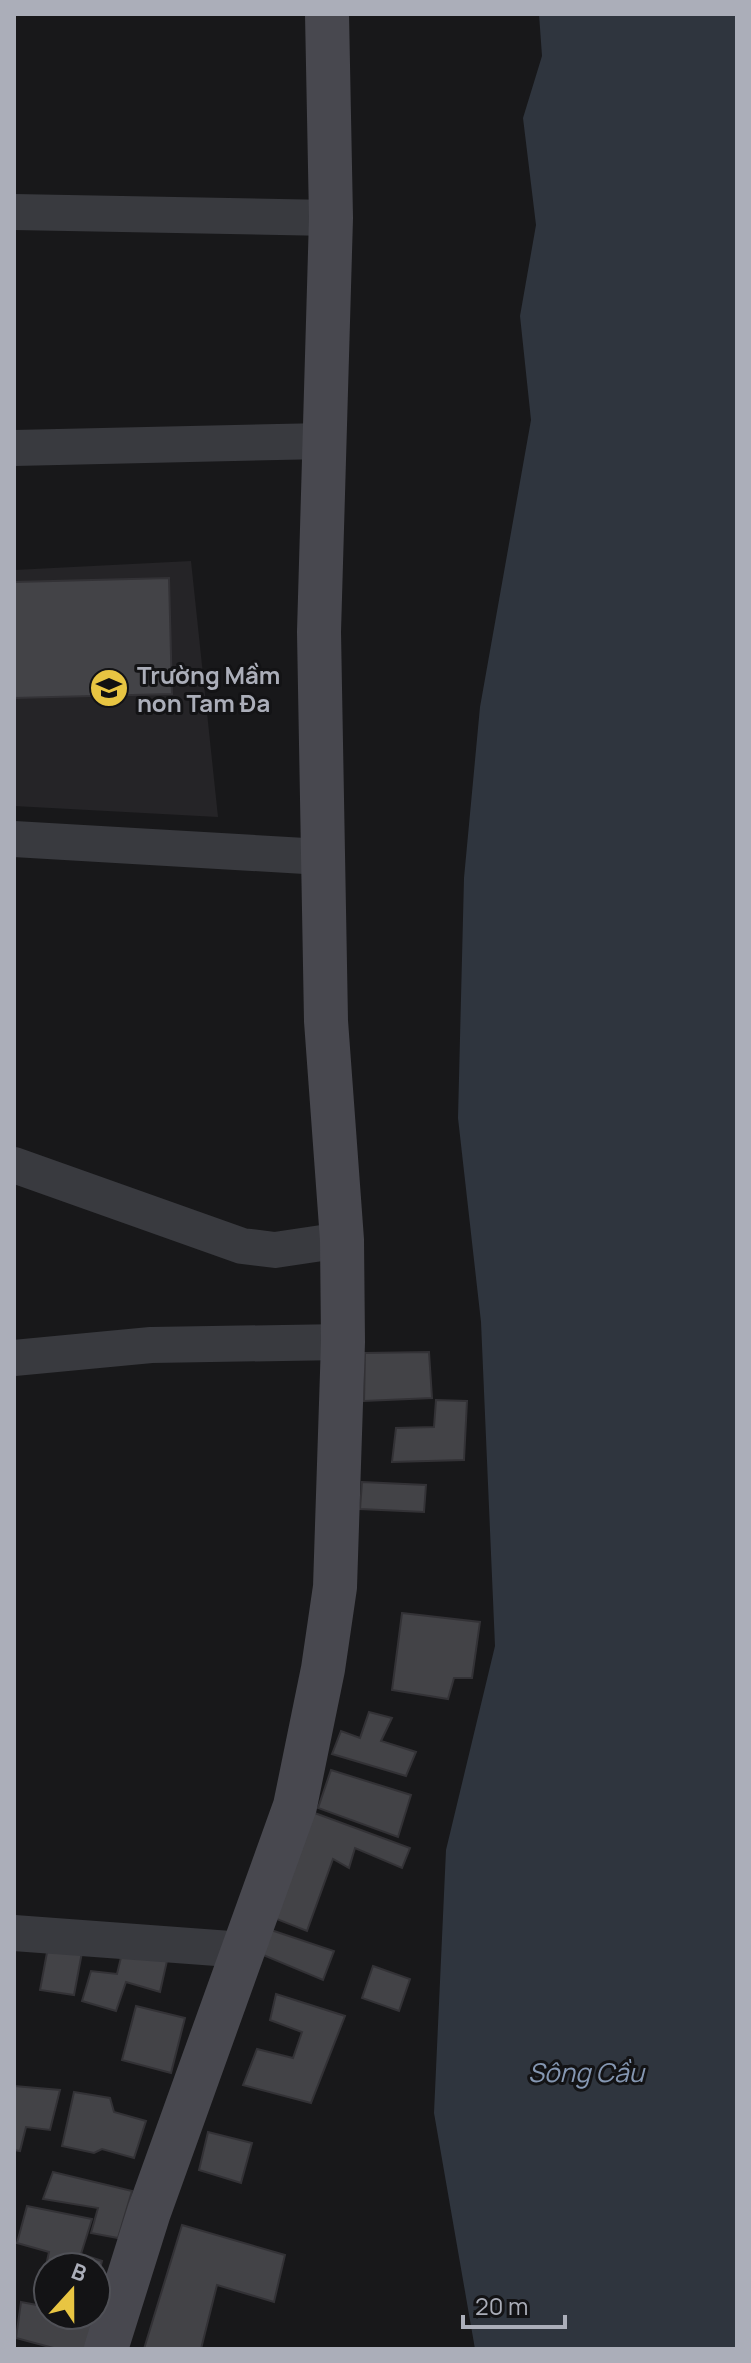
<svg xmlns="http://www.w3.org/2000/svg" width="751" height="2363" viewBox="0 0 751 2363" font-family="Manrope,sans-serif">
<rect width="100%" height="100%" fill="#18181a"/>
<polygon fill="#252427" points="191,561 218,817 14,806 14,570"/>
<polygon fill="#2f353e" points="539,14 737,14 737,2349 475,2349 434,2113 446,1850 495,1646 481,1322 458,1118 464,878 480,707 531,420 520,316 536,225 523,118 542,56"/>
<g fill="#434347" stroke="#333236" stroke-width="2">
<polygon points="169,578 172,694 14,698 14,582"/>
<polygon points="429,1352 432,1398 364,1401 365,1353"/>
<polygon points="436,1400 467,1401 464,1460 392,1462 396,1428 434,1427"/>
<polygon points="362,1482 426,1485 424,1512 360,1509"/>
<polygon points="402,1613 480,1622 472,1678 454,1678 448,1699 392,1690"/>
<polygon points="369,1712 392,1718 381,1741 416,1752 406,1776 332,1754 341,1731 360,1738"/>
<polygon points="331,1770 411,1795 398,1837 318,1808"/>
<polygon points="312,1812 410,1848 402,1868 355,1848 349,1868 333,1859 307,1931 274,1918"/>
<polygon points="271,1930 334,1951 323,1980 263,1955"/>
<polygon points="48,1947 83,1947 74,1995 40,1990"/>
<polygon points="123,1949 169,1952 160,1992 126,1982 116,2011 82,2001 91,1971 117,1974"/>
<polygon points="373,1966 410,1979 399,2011 362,1998"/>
<polygon points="276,1994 345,2016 311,2103 243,2085 257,2049 293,2058 302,2032 270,2020"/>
<polygon points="136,2006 185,2018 171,2073 122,2060"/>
<polygon points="14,2086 60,2090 50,2130 26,2127 20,2151 14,2150"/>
<polygon points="74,2092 110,2098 114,2112 146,2121 134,2158 102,2149 94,2153 62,2146"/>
<polygon points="208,2132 252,2143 241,2183 199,2170"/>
<polygon points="53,2172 132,2191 118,2238 91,2233 98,2208 43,2199"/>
<polygon points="27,2206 92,2219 81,2254 102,2261 96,2284 96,2267 48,2267 48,2271 45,2270 49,2252 17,2243"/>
<polygon points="182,2225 285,2255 274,2302 217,2285 201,2349 144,2349"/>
<polygon points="21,2302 48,2307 48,2315 96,2317 89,2349 57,2349 16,2338"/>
</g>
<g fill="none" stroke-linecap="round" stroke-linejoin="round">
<g stroke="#393a3f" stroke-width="36">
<polyline points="14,212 331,218"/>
<polyline points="14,448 325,441"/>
<polyline points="14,839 322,857"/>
<polyline points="14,1165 242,1246 275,1250 342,1240"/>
<polyline points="14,1358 151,1345 343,1342"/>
<polyline points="14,1933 244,1950"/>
</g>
<polyline stroke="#48484f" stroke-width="44" points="106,2349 149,2212 295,1806 323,1669 335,1587 343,1342 342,1240 326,1021 319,632 331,218 327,14"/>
</g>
<defs>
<g id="school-disc" transform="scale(2)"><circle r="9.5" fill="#e8c542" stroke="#131315"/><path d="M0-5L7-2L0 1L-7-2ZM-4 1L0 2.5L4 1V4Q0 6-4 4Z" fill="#111"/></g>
</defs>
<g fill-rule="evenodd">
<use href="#school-disc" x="109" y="688"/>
</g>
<g text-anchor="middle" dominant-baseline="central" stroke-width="6" stroke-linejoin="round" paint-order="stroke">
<g font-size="24" font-weight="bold" fill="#abaeb9" stroke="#131315" text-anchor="start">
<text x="137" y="674">Trường Mầm<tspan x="137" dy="28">non Tam Đa</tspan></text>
</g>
<g font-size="26" font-style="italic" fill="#8597b2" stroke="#131315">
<text x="586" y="2072">Sông Cầu</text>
</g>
</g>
<rect width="751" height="2363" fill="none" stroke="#abaeb9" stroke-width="32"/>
<g transform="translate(72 2291) rotate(21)"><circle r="38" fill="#131315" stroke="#505157" stroke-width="2"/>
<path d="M0-6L14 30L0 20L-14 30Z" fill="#e8c542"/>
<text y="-12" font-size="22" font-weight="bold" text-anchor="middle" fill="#abaeb9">B</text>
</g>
<path d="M463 2315v12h102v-12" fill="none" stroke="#abaeb9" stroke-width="4"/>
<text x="475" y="2315" font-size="24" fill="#abaeb9" stroke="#131315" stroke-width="6" paint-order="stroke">20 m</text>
</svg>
